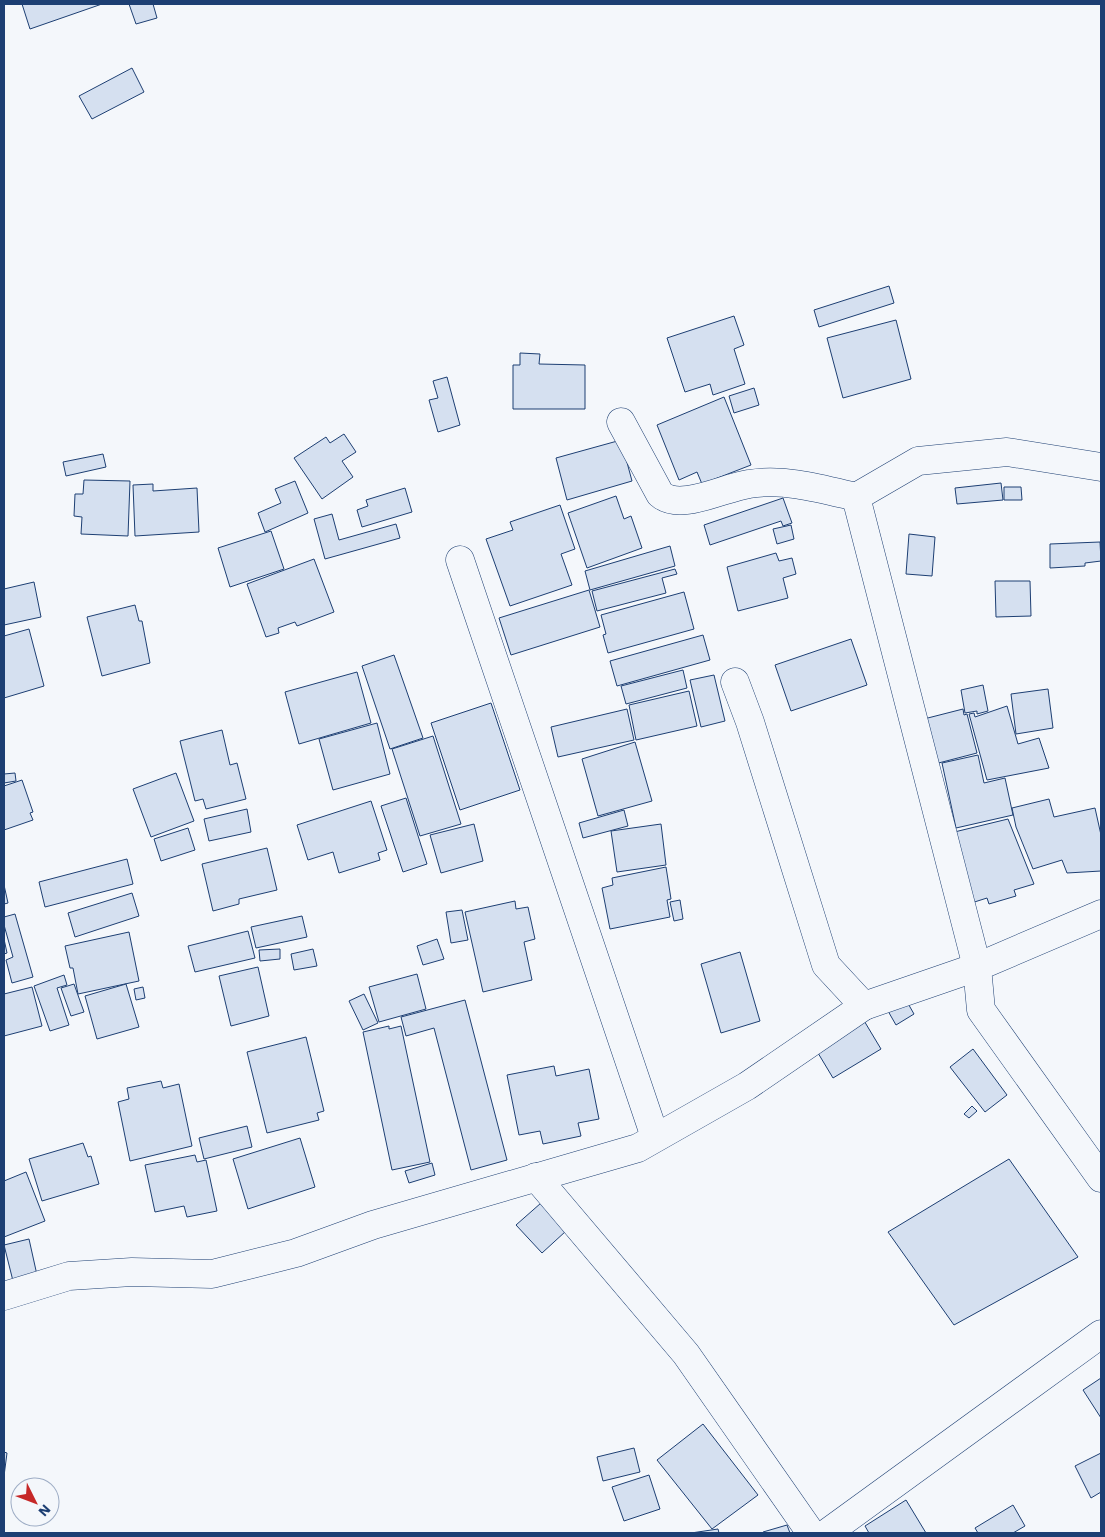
<svg xmlns="http://www.w3.org/2000/svg" width="1105" height="1537" viewBox="0 0 1105 1537" font-family="'Work Sans',sans-serif">
<rect width="100%" height="100%" fill="#f4f7fb"/>
<g fill="#d5e0f0" stroke="#1d3f73">
<polygon points="22,4 102,4 30,29"/>
<polygon points="129,4 153,4 157,18 136,24"/>
<polygon points="132,68 144,92 92,119 79,96"/>
<polygon points="889,286 894,303 819,327 814,310"/>
<polygon points="734,316 744,345 734,349 745,384 713,395 710,384 685,392 667,338"/>
<polygon points="896,320 911,379 843,398 827,338"/>
<polygon points="520,353 540,354 539,364 585,365 585,409 513,409 513,365 520,365"/>
<polygon points="447,377 460,425 438,432 429,400 438,398 433,381"/>
<polygon points="754,388 759,405 734,413 729,396"/>
<polygon points="724,397 751,465 702,484 697,472 679,480 657,425"/>
<polygon points="344,434 356,452 342,461 353,477 322,499 294,458 326,437 330,443"/>
<polygon points="621,440 632,481 567,500 556,458"/>
<polygon points="103,454 106,467 66,476 63,462"/>
<polygon points="84,480 130,481 128,536 81,534 82,517 74,516 75,494 83,494"/>
<polygon points="295,481 308,513 265,532 258,513 281,503 275,489"/>
<polygon points="1001,483 1003,500 957,504 955,488"/>
<polygon points="153,484 153,491 197,488 199,532 135,536 133,485"/>
<polygon points="1004,487 1021,487 1022,500 1004,500"/>
<polygon points="405,488 412,512 362,527 357,510 368,506 366,500"/>
<polygon points="616,496 624,519 631,516 642,548 587,568 568,513"/>
<polygon points="783,498 792,523 783,526 781,521 710,545 704,525"/>
<polygon points="560,505 575,549 561,554 572,585 510,606 486,539 513,530 510,522"/>
<polygon points="332,514 339,540 396,524 400,538 325,559 314,519"/>
<polygon points="791,525 794,539 777,544 773,529"/>
<polygon points="271,531 284,569 230,587 218,548"/>
<polygon points="909,534 935,537 932,576 906,574"/>
<polygon points="1100,542 1101,561 1085,563 1085,566 1050,568 1050,544"/>
<polygon points="670,546 675,566 590,590 585,571"/>
<polygon points="776,553 779,561 792,558 796,574 783,578 788,598 738,611 727,567"/>
<polygon points="314,559 334,612 297,626 295,622 278,628 279,633 266,637 247,584"/>
<polygon points="675,569 677,574 662,578 666,593 597,611 592,591"/>
<polygon points="995,581 1030,581 1031,616 996,617"/>
<polygon points="34,582 41,617 4,625 4,589"/>
<polygon points="589,590 600,627 511,655 499,618"/>
<polygon points="684,592 694,629 608,653 603,635 606,634 601,615"/>
<polygon points="135,605 139,621 142,621 150,663 102,676 87,617"/>
<polygon points="29,629 44,686 4,698 4,636"/>
<polygon points="703,635 710,660 617,686 610,661"/>
<polygon points="851,639 867,685 791,711 775,665"/>
<polygon points="394,655 423,738 390,749 362,666"/>
<polygon points="683,670 687,688 626,704 621,686"/>
<polygon points="357,672 371,723 299,744 285,692"/>
<polygon points="714,675 725,721 701,727 690,680"/>
<polygon points="983,685 988,711 977,714 977,711 965,713 961,690"/>
<polygon points="1048,689 1053,728 1016,734 1011,694"/>
<polygon points="689,691 697,726 636,740 629,705"/>
<polygon points="491,703 520,790 460,810 431,723"/>
<polygon points="1007,706 1018,744 1039,738 1049,768 987,780 969,714 974,713 975,717"/>
<polygon points="627,709 634,740 558,757 551,727"/>
<polygon points="963,709 964,715 967,714 977,753 927,766 916,721"/>
<polygon points="377,723 390,774 333,790 319,739"/>
<polygon points="222,730 230,765 237,763 246,799 206,809 203,799 195,801 180,741"/>
<polygon points="433,736 461,824 420,836 392,749"/>
<polygon points="635,742 652,801 598,816 582,759"/>
<polygon points="978,755 984,783 1005,778 1013,815 956,828 942,763"/>
<polygon points="15,773 16,781 4,783 4,774"/>
<polygon points="176,773 194,821 151,837 133,789"/>
<polygon points="22,780 33,812 30,813 33,820 4,830 4,786"/>
<polygon points="406,798 427,864 403,872 381,806"/>
<polygon points="1049,799 1054,817 1095,808 1101,835 1101,871 1067,873 1062,860 1033,869 1016,827 1012,808"/>
<polygon points="371,801 387,850 378,853 380,860 339,873 333,852 308,860 297,825"/>
<polygon points="247,809 251,832 209,841 204,819"/>
<polygon points="624,810 628,826 583,838 579,823"/>
<polygon points="1008,819 1034,884 1014,890 1016,896 989,904 987,898 965,905 942,835"/>
<polygon points="474,824 483,861 441,873 430,835"/>
<polygon points="661,824 666,865 617,872 611,831"/>
<polygon points="188,828 195,850 161,861 154,839"/>
<polygon points="267,848 277,890 239,899 239,904 213,911 202,864"/>
<polygon points="127,859 133,884 45,907 39,882"/>
<polygon points="666,867 671,899 667,900 670,917 610,929 602,888 613,885 612,878"/>
<polygon points="4,885 8,903 4,904"/>
<polygon points="132,893 139,916 75,937 68,913"/>
<polygon points="680,900 683,919 674,921 670,902"/>
<polygon points="515,901 516,909 528,907 535,939 524,942 532,980 483,992 465,912"/>
<polygon points="462,910 468,940 451,943 446,912"/>
<polygon points="15,914 33,977 12,983 6,960 13,957 4,925 4,917"/>
<polygon points="302,916 307,937 256,948 251,927"/>
<polygon points="248,931 255,958 195,972 188,946"/>
<polygon points="129,932 139,981 78,994 73,968 70,968 65,946"/>
<polygon points="4,939 7,953 4,954"/>
<polygon points="437,939 444,959 423,965 417,946"/>
<polygon points="280,949 280,959 260,961 259,950"/>
<polygon points="313,949 317,966 294,970 291,954"/>
<polygon points="740,952 760,1021 721,1033 701,964"/>
<polygon points="258,967 269,1016 231,1026 219,976"/>
<polygon points="417,974 426,1009 379,1022 369,987"/>
<polygon points="64,975 67,985 57,988 69,1025 50,1031 34,986"/>
<polygon points="74,984 84,1012 71,1016 61,988"/>
<polygon points="126,984 139,1027 97,1039 85,996"/>
<polygon points="32,987 42,1026 4,1036 4,994"/>
<polygon points="143,987 145,998 136,1000 134,989"/>
<polygon points="364,994 378,1023 363,1030 349,1001"/>
<polygon points="465,1000 507,1160 471,1170 434,1028 406,1036 401,1017"/>
<polygon points="906,1000 914,1014 896,1025 888,1011"/>
<polygon points="863,1019 881,1049 833,1078 815,1048"/>
<polygon points="389,1026 389,1029 401,1026 430,1162 392,1170 363,1032"/>
<polygon points="306,1037 324,1111 317,1113 319,1120 267,1133 247,1052"/>
<polygon points="973,1049 1007,1095 985,1112 950,1067"/>
<polygon points="554,1066 556,1076 589,1069 599,1119 578,1123 581,1136 543,1144 540,1131 519,1135 507,1075"/>
<polygon points="161,1081 163,1088 179,1084 192,1146 130,1161 118,1102 129,1099 127,1088"/>
<polygon points="972,1106 977,1111 969,1118 964,1114"/>
<polygon points="247,1126 252,1147 204,1159 199,1138"/>
<polygon points="300,1138 315,1187 248,1209 233,1159"/>
<polygon points="83,1143 88,1157 91,1156 99,1184 42,1201 29,1159"/>
<polygon points="195,1155 197,1162 206,1160 217,1211 187,1217 184,1206 155,1212 145,1165"/>
<polygon points="1009,1159 1078,1257 954,1325 888,1232"/>
<polygon points="432,1163 435,1175 409,1183 405,1171"/>
<polygon points="26,1172 45,1221 4,1237 4,1181"/>
<polygon points="541,1203 566,1231 542,1253 516,1225"/>
<polygon points="29,1239 37,1275 13,1281 4,1245"/>
<polygon points="1101,1378 1101,1418 1083,1390"/>
<polygon points="703,1424 758,1495 712,1529 657,1460"/>
<polygon points="634,1448 640,1472 603,1481 597,1457"/>
<polygon points="4,1452 7,1453 4,1476"/>
<polygon points="1101,1453 1101,1492 1091,1498 1075,1466"/>
<polygon points="649,1475 660,1509 624,1521 612,1487"/>
<polygon points="906,1500 926,1533 869,1533 865,1526"/>
<polygon points="1013,1505 1025,1526 1013,1533 978,1533 975,1528"/>
<polygon points="787,1525 790,1533 763,1533 763,1532"/>
<polygon points="718,1529 719,1533 691,1533"/>
</g>
<g fill="none" stroke-linecap="round" stroke-linejoin="round">
<g stroke="#1d3f73" stroke-width="29">
<g id="minor">
<path d="M 621,422 L 660,494 C 680,512 725,487 749,484 C 784,478 822,489 856,497 L 918,461 L 1007,452 L 1101,467"/>
<polyline points="856,497 977,967 981,1010 1101,1178"/>
<polyline points="460,560 655,1137"/>
<polyline points="735,682 750,722 826,965 864,1006"/>
<polyline points="536,1177 686,1354 811,1533"/>
<polyline points="4,1296 69,1276 132,1272 212,1274 296,1253 373,1225 638,1148 747,1086 864,1006 977,967 1101,914"/>
<polyline points="827,1533 1101,1334"/>
</g>
</g>
<use href="#minor" stroke="#f4f7fb" stroke-width="28"/>
</g>
<rect width="1105" height="1537" fill="none" stroke="#1d3f73" stroke-width="10"/>
<g transform="translate(35 1502) rotate(132)"><circle r="24" fill="#f4f7fb" stroke="#9eadc5"/>
<path d="M0-4L9 19L0 12L-9 19Z" fill="#c62828"/>
<text y="-8" font-size="14" font-weight="bold" text-anchor="middle" fill="#1d3f73">N</text>
</g>
</svg>
